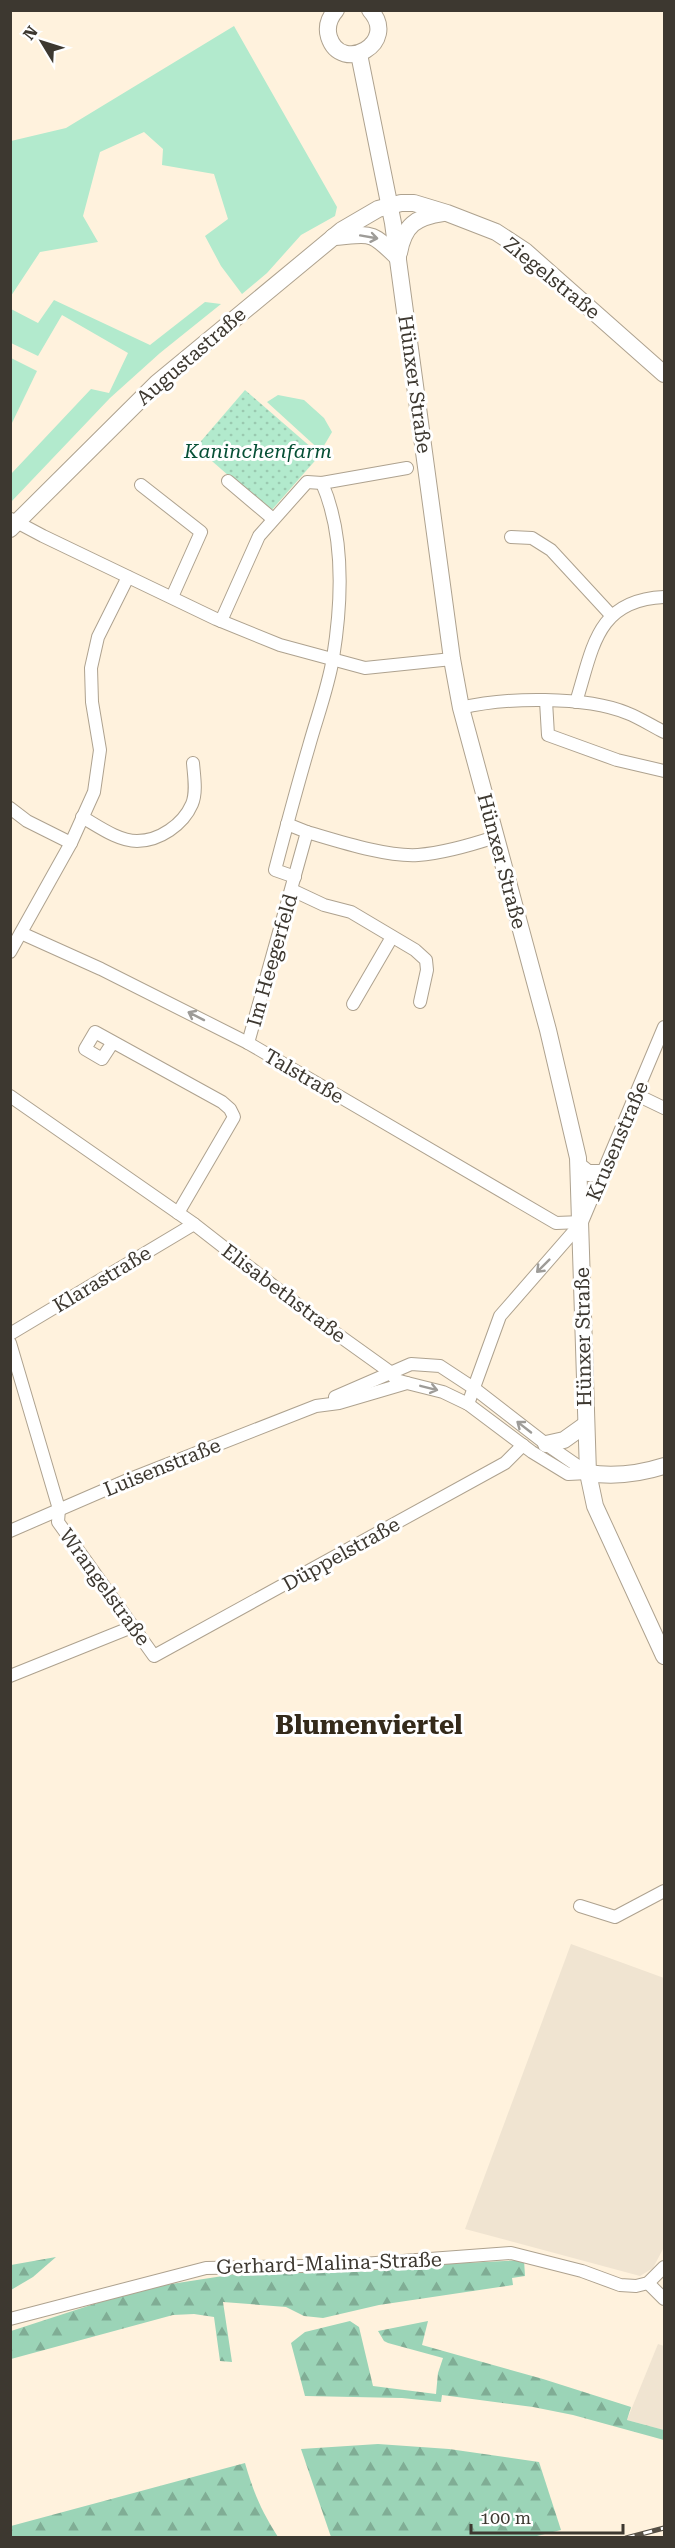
<svg xmlns="http://www.w3.org/2000/svg" width="675" height="2548" viewBox="0 0 675 2548" font-family="'Roboto Serif',serif">
<defs>
<pattern id="forest-firs" width="22" height="20" patternUnits="userSpaceOnUse" patternTransform="scale(1.5)"><rect width="22" height="20" fill="#9bd4b7"/><path d="M5 1l3.5 6h-7zM16 11l3.5 6h-7z" fill="#80ad95"/></pattern>
<pattern id="garden-dots" width="8" height="8" patternUnits="userSpaceOnUse" patternTransform="scale(1.5)"><rect width="8" height="8" fill="#b2eacd"/><path d="M2 2h.1M6 6h.1" fill="none" stroke="#9ac9b0" stroke-width="1.8" stroke-linecap="round"/></pattern>
</defs>
<rect width="100%" height="100%" fill="#fff2dd"/>
<g fill="#f0e4d1">
<polygon points="571,1944 664,1978 664,2247 653,2268 640,2276 465,2229"/>
<polygon points="658,2344 664,2346 664,2430 627,2420"/>
</g>
<g fill="#b2eacd">
<polygon points="234,26 337,207 335,216 301,235 267,273 242,294 221,266 205,236 228,219 214,174 162,165 163,149 144,132 100,152 83,216 98,242 40,252 11,296 11,141 66,128"/>
<polygon points="54,300 150,345 205,302 221,304 160,353 110,398 11,502 11,474 91,389 109,393 128,353 62,315 38,356 11,343 11,309 38,323"/>
<polygon points="11,358 37,371 11,425"/>
<polygon points="278,395 304,400 324,418 332,432 322,449 323,453 267,402"/>
</g>
<g fill="url(#forest-firs)">
<polygon points="56,2257 33,2277 11,2290 11,2265"/>
<polygon points="524,2260 525,2276 512,2278 513,2285 379,2305 323,2318 304,2316 286,2307 223,2302 232,2362 220,2361 214,2317 194,2314 173,2315 11,2359 11,2331 128,2293 158,2286 236,2274"/>
<polygon points="350,2321 359,2327 373,2386 436,2394 438,2373 443,2358 388,2343 384,2341 378,2331 428,2321 422,2345 543,2379 631,2407 627,2420 664,2430 664,2440 573,2415 533,2407 442,2395 441,2402 402,2398 305,2396 291,2343 305,2332"/>
<polygon points="378,2444 449,2449 539,2462 561,2530 529,2538 331,2537 301,2449"/>
<path d="M 245,2463 C 254,2494 261,2510 278,2537 L 11,2537 L 11,2526 Z"/>
</g>
<polygon fill="url(#garden-dots)" points="245,390 320,455 270,512 196,447"/>
<g fill="none" stroke-linecap="round" stroke-linejoin="round">
<g stroke="#aea28f" stroke-width="14">
<g id="street">
<polyline points="228,481 273,519"/>
<polyline points="141,485 201,532 172,597"/>
<polyline points="11,519 43,536 216,619 280,645 365,668 452,659"/>
<polyline points="511,537 532,538 551,550 611,615"/>
<polyline points="221,621 259,536 307,482 322,483 407,468"/>
<polyline points="546,701 548,735 617,760 664,771"/>
<path d="M 576,702 C 593,648 596,600 664,597"/>
<path d="M 461,708 C 505,697 586,696 627,713 C 640,718 652,726 664,732"/>
<polyline points="10,808 27,821 71,843"/>
<path d="M 82,817 C 98,826 118,841 137,841 C 159,841 183,825 192,804 C 197,792 194,776 193,763"/>
<path d="M 307,832 C 338,841 386,857 418,855 C 443,853 471,845 495,837"/>
<path d="M 295,877 L 275,870 C 286,828 297,787 309,746 C 317,717 328,688 333,658 C 342,602 345,536 322,483"/>
<polyline points="292,890 324,905 351,912 415,950 426,960 427,970 420,1002"/>
<polyline points="21,933 101,969 248,1043 556,1223 582,1222"/>
<polyline points="10,952 71,843 94,792 100,750 92,702 91,668 98,637 128,577"/>
<polyline points="353,1004 392,937"/>
<polyline points="113,1042 102,1059 85,1049 95,1032 222,1102 230,1109 234,1117 178,1213"/>
<polyline points="248,1043 307,832 287,824"/>
<polyline points="637,1095 664,1108"/>
<polyline points="10,1096 194,1224 316,1319 390,1372 396,1380 407,1383"/>
<polyline points="10,1334 194,1224"/>
<polyline points="10,1343 59,1509 58,1522 154,1656 505,1463 523,1445"/>
<polyline points="335,1397 411,1364 440,1366 475,1389 546,1444 588,1473"/>
<polyline points="468,1404 500,1316 582,1222 664,1027"/>
<polyline points="10,1531 130,1479 316,1406 339,1403 407,1383 443,1392 468,1404 532,1452 568,1474 588,1473"/>
<polyline points="10,1676 132,1627"/>
<polyline points="580,1906 615,1917 664,1891"/>
<polyline points="648,2283 664,2299"/>
<polyline points="10,2319 206,2268 349,2265 511,2253 582,2271 620,2285 636,2286 648,2283 664,2267"/>
</g>
</g>
<g stroke="#aea28f" stroke-width="18">
<g id="secondary">
<path d="M 336,10 C 329,18 326,27 329,37 C 341,75 400,43 370,10"/>
<polyline points="359,54 393,223 452,659 461,708 548,1030 578,1158 588,1473 595,1506 664,1656"/>
<path d="M 333,237 C 372,234 370,230 398,258"/>
<path d="M 399,253 C 404,225 416,217 443,213"/>
<polyline points="10,529 157,383 342,230 378,209 401,203 414,203 447,213 496,232 525,251 664,374"/>
<polyline points="579,1166 588,1173 602,1173"/>
<polyline points="546,1444 564,1440 585,1425"/>
<path d="M 588,1473 C 615,1477 639,1474 664,1466"/>
</g>
</g>
<use href="#street" stroke="#fff" stroke-width="12"/>
<use href="#secondary" stroke="#fff" stroke-width="16"/>
<g stroke="#554f45" stroke-width="5">
<polyline id="rail" points="626,2538 664,2528"/>
</g>
<use href="#rail" stroke="#fff" stroke-width="3" stroke-dasharray="9" stroke-linecap="butt"/>
</g>
<defs><path id="oneway-shaft" d="M-6 0H5M1.5-3L5.5 0L1.5 3" fill="none" stroke-width="1.6" stroke-linecap="round" stroke-linejoin="round" transform="scale(1.5)"/></defs>
<g stroke="#9e9c98">
<use href="#oneway-shaft" transform="translate(369 237) rotate(10)"/>
<use href="#oneway-shaft" transform="translate(196 1016) rotate(-153)"/>
<use href="#oneway-shaft" transform="translate(543 1266) rotate(135)"/>
<use href="#oneway-shaft" transform="translate(429 1388) rotate(14)"/>
<use href="#oneway-shaft" transform="translate(524 1427) rotate(-142)"/>
</g>
<g text-anchor="middle" dominant-baseline="central" stroke-width="6" stroke-linejoin="round" paint-order="stroke">
<g font-size="20" fill="#3d3830" stroke="#fff">
<text transform="translate(552 278) rotate(39)">Ziegelstraße</text>
<text transform="translate(191 356) rotate(-41)">Augustastraße</text>
<text transform="translate(415 384) rotate(82)">Hünxer Straße</text>
<text transform="translate(502 861) rotate(75)">Hünxer Straße</text>
<text transform="translate(272 960) rotate(-74)">Im Heegerfeld</text>
<text transform="translate(304 1076) rotate(30)">Talstraße</text>
<text transform="translate(617 1141) rotate(-67)">Krusenstraße</text>
<text transform="translate(102 1279) rotate(-31)">Klarastraße</text>
<text transform="translate(284 1293) rotate(37)">Elisabethstraße</text>
<text transform="translate(583 1337) rotate(-91)">Hünxer Straße</text>
<text transform="translate(162 1467) rotate(-22)">Luisenstraße</text>
<text transform="translate(341 1554) rotate(-29)">Düppelstraße</text>
<text transform="translate(105 1587) rotate(54)">Wrangelstraße</text>
<text transform="translate(329 2263) rotate(-2)">Gerhard-Malina-Straße</text>
</g>
<g font-size="20" font-style="italic" fill="#075036" stroke="#fff">
<text x="258" y="451">Kaninchenfarm</text>
</g>
<g font-size="26" font-weight="bold" fill="#342a1a" stroke="#fff">
<text x="369" y="1725">Blumenviertel</text>
</g>
</g>
<rect width="675" height="2548" fill="none" stroke="#3d3830" stroke-width="24"/>
<g transform="translate(42 42) rotate(308)" stroke="#ffffff" stroke-width="4.5" paint-order="stroke">
<path d="M0-4.5L10 22L0 15L-10 22Z" fill="#3d3830"/>
<text y="-9" font-size="16" font-weight="bold" text-anchor="middle" fill="#3d3830">N</text>
</g>
<path d="M471 2524v9h152v-9" fill="none" stroke="#3d3830" stroke-width="3"/>
<text x="480" y="2524" font-size="18" fill="#3d3830" stroke="#ffffff" stroke-width="4.5" paint-order="stroke">100 m</text>
</svg>
